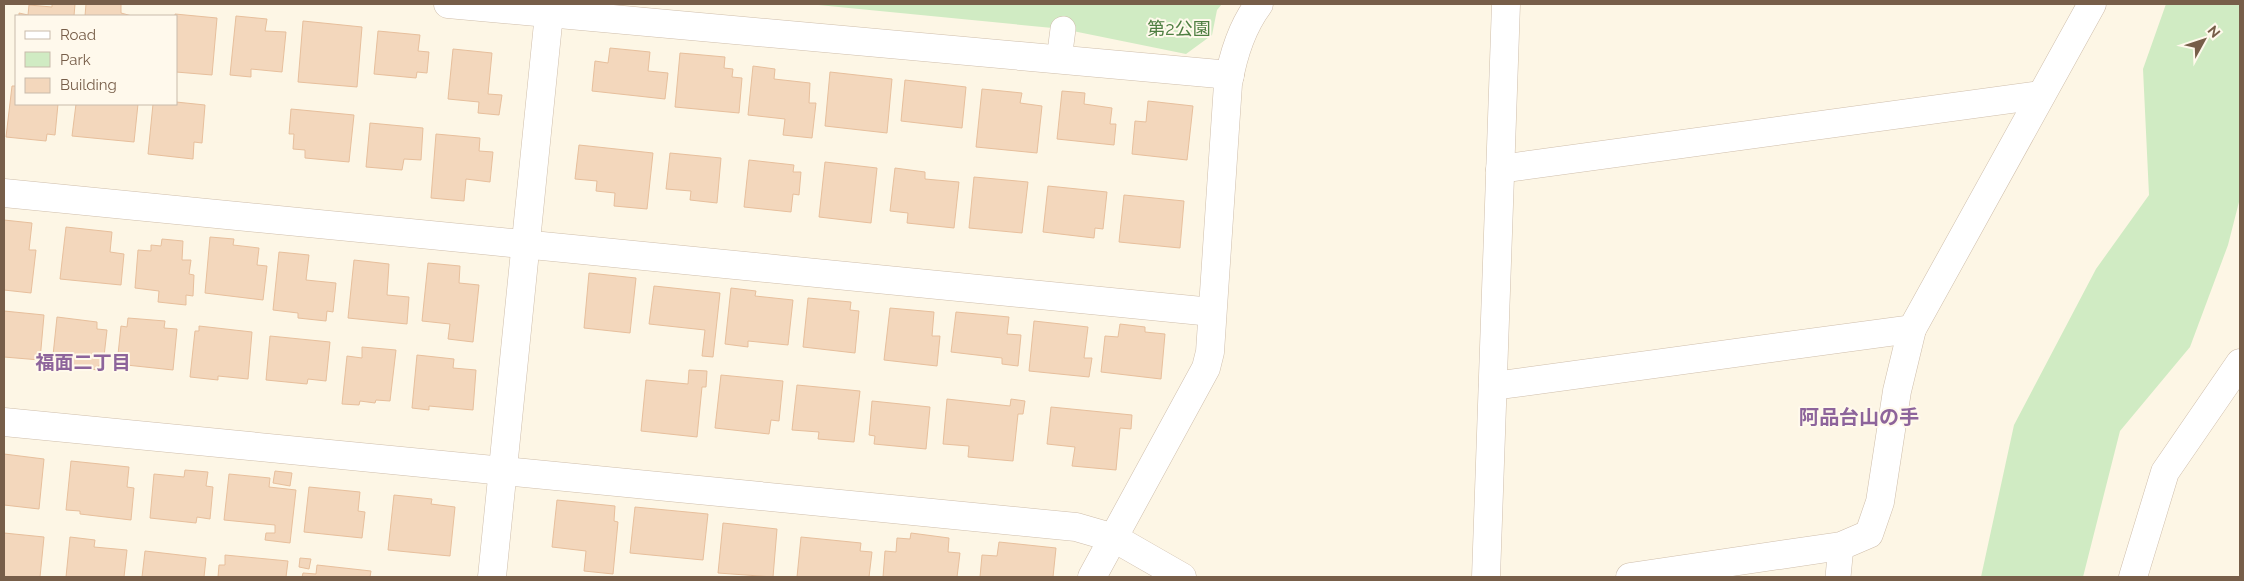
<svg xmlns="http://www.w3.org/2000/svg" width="2244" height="581" viewBox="0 0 2244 581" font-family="Raleway,'Noto Sans JP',sans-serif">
<rect width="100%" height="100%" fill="#fdf6e5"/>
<g fill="#d0ebc3">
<polygon points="808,4 1222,4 1217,10 1212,35 1186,54 1063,29"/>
<polygon points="2166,4 2240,4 2240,198 2228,245 2190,347 2120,431 2083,577 1981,577 2014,425 2096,269 2149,195 2143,69"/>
</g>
<g fill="#f3d7bc" stroke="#e7bf9c">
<polygon points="52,4 75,4 74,16 19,16 19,13 28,15 29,5 52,7"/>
<polygon points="86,4 121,4 121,13 132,16 85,16"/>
<polygon points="175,14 217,18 212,75 176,72"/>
<polygon points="236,16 267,19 265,31 286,32 282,72 251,69 251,77 230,75"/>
<polygon points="303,21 362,27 357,87 298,82"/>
<polygon points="378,31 420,35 418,51 429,52 427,73 417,72 416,78 374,74"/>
<polygon points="610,48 650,52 648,71 668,73 665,99 592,91 595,61 608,63"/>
<polygon points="453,49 492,53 488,94 502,95 499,115 478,113 479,102 448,99"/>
<polygon points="680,53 725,57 724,68 733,69 732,77 742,78 739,113 675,107"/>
<polygon points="753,66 775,69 774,79 810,83 809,103 816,103 812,138 783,135 785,119 748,115"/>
<polygon points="830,72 892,79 887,133 825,126"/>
<polygon points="905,80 966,87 962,128 901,121"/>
<polygon points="12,86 16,86 16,104 58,104 55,135 47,134 46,141 6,137"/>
<polygon points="982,89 1022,93 1020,103 1042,106 1037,153 976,147"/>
<polygon points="1062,91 1085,93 1084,104 1112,108 1110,124 1116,124 1114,145 1057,139"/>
<polygon points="1148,101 1193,106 1187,160 1132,154 1135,121 1146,122"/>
<polygon points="176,102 205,105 202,143 194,142 193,159 148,154 153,104"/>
<polygon points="76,104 138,104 134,142 72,136"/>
<polygon points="291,109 354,115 349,162 305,158 305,150 293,149 294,134 289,134"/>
<polygon points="370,123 423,128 421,160 404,159 402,170 366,167"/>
<polygon points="436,134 480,138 479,151 493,152 490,182 466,179 464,201 431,198"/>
<polygon points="579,145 653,153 647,209 614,206 615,193 596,191 597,181 575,179"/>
<polygon points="670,153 721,158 717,203 690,200 691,191 666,189"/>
<polygon points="749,160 794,165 793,172 801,172 799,195 793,194 791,212 744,207"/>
<polygon points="825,162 877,168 871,223 819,217"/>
<polygon points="895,168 925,172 925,179 959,182 954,228 907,223 908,213 890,211"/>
<polygon points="974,177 1028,182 1022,233 969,228"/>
<polygon points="1048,186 1107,192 1103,229 1095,228 1094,238 1043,232"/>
<polygon points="1124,195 1184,201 1180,248 1119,242"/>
<polygon points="4,220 32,223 29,250 36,250 31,293 4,290"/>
<polygon points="66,227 112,232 110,252 124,254 121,285 60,279"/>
<polygon points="210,237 234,239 233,245 259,248 257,265 267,266 263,300 205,293"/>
<polygon points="162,239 183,241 182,260 191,260 189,274 194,275 193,296 186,295 186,305 158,302 159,291 135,288 138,250 151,251 151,245 161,246"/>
<polygon points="279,252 309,255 306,280 336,283 333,312 327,311 326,321 298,318 298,313 273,310"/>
<polygon points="354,260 389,264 387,295 409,297 407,324 348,318"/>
<polygon points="428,263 460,266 459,283 479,285 473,342 448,339 450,324 422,321"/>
<polygon points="589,273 636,278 630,333 584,328"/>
<polygon points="654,286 720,293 713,357 702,356 705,330 649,324"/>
<polygon points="731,288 756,291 755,296 793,300 788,345 748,341 748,347 725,344"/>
<polygon points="808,298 851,302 850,310 859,311 855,353 803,347"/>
<polygon points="890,308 934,312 932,336 940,336 937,366 884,360"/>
<polygon points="4,311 44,315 40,360 4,357"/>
<polygon points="956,312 1009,317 1007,334 1021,335 1018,366 1002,364 1002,358 951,352"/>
<polygon points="57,317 97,322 97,329 107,330 103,365 99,365 99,370 52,365"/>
<polygon points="128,318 165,321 164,328 177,329 173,370 117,364 121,326 127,327"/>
<polygon points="1034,321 1088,327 1084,358 1092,358 1089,377 1029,371"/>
<polygon points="1120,324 1145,327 1145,332 1165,334 1161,379 1101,372 1105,336 1118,337"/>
<polygon points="199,326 252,332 248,379 218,376 218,380 190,377 195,331 199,331"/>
<polygon points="270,336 330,342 326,381 308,379 307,384 266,380"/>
<polygon points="362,347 396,350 390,401 376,400 375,403 360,401 359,405 342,404 347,356 362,358"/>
<polygon points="417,355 454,359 453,368 476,370 473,410 429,406 429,410 412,408"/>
<polygon points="689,370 707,371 706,387 702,387 697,437 641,431 646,380 688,384"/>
<polygon points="721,375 783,381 779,421 771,420 769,434 715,428"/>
<polygon points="797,385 860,391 854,442 818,439 819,432 792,430"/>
<polygon points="947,399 1010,406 1011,399 1025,401 1023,414 1018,414 1013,461 968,457 969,446 943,444"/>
<polygon points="872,401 930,407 926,449 874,444 875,436 869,435"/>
<polygon points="1051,407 1132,415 1131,429 1120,428 1116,470 1072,466 1075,447 1047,444"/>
<polygon points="4,454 44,459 39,509 4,505"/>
<polygon points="71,461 129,467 127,487 134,488 131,520 80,514 80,511 66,510"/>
<polygon points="185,470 208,472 206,486 213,487 210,519 197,517 196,523 150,518 154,474 184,477"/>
<polygon points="275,471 292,473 290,486 273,483"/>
<polygon points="229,474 270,478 269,487 296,490 290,543 265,540 266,533 275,533 275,525 224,520"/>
<polygon points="309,487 360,492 358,511 365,512 362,538 304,532"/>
<polygon points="394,495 432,499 431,504 455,507 450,556 388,550"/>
<polygon points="557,500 615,506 614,521 618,522 613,574 584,571 586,551 552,547"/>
<polygon points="635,507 708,514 703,560 630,553"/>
<polygon points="723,523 777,529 773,577 718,573"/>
<polygon points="4,533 44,537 40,577 4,577"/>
<polygon points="911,533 949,538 948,552 960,553 957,577 883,577 885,551 896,552 897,538 910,539"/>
<polygon points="70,537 95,540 94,547 127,550 124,577 66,577"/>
<polygon points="801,537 861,543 860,551 872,552 869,577 797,577"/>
<polygon points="999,542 1056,548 1053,577 980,577 982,555 997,556"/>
<polygon points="145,551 206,558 204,577 142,577"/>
<polygon points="225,555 288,561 286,577 218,577 219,565 225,565"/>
<polygon points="300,558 311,559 309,569 299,567"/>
<polygon points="317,565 371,571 370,577 302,577 303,573 316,574"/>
</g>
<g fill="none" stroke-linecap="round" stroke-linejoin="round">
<g stroke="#cfbeab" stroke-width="26">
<g id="pedestrian">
<polyline points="1059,60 1063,29"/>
<polyline points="1838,577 1841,546"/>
</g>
</g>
<g stroke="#cfbeab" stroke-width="29">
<g id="minor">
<polyline points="448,4 1230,75"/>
<polyline points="1500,169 2041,95"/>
<polyline points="4,193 1212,312"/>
<polyline points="1493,386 1912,329"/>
<polyline points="4,422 1076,527 1114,538 1182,577"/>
<path d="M 1092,577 L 1206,368 L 1210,352 L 1228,84 C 1233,55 1241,28 1259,4"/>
<polyline points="1486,577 1506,4"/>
<polyline points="1630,577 1841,546 1869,534 1880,502 1897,391 1912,329 2092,4"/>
</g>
</g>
<g stroke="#cfbeab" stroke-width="29">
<g id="tertiary">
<polyline points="492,577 550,4"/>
<polyline points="2133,577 2165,472 2240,363"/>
</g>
</g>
<use href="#pedestrian" stroke="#fff" stroke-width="25"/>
<use href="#minor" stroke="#fff" stroke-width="28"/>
<use href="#tertiary" stroke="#fff" stroke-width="28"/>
</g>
<g text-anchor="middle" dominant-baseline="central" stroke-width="4" stroke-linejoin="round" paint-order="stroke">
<g font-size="18" fill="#4d7e41" stroke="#fff9ec">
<text x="1179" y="28">第2公園</text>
</g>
<g font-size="19" font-weight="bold" fill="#8d649b" stroke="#fff9ec">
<text x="83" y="362">福面二丁目</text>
</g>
<g font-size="20" font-weight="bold" fill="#8d649b" stroke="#fff9ec">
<text x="1859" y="417">阿品台山の手</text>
</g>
</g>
<rect width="2244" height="581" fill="none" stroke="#775e49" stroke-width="10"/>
<rect x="15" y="15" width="162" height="90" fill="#fff9ec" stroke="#c9bbab"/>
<rect x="25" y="31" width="25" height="8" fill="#ffffff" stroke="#c9bbab"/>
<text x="60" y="40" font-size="15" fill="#775e49">Road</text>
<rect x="25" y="52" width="25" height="15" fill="#d0ebc3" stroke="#c9bbab"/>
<text x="60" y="65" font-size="15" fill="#775e49">Park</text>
<rect x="25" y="78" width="25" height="15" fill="#f3d7bc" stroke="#c9bbab"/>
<text x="60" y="90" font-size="15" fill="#775e49">Building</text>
<g transform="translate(2204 40) rotate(50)" stroke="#fff9ec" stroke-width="4" paint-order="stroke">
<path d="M0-4L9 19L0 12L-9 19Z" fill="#775e49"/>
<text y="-8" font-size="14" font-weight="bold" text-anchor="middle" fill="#775e49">N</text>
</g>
</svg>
